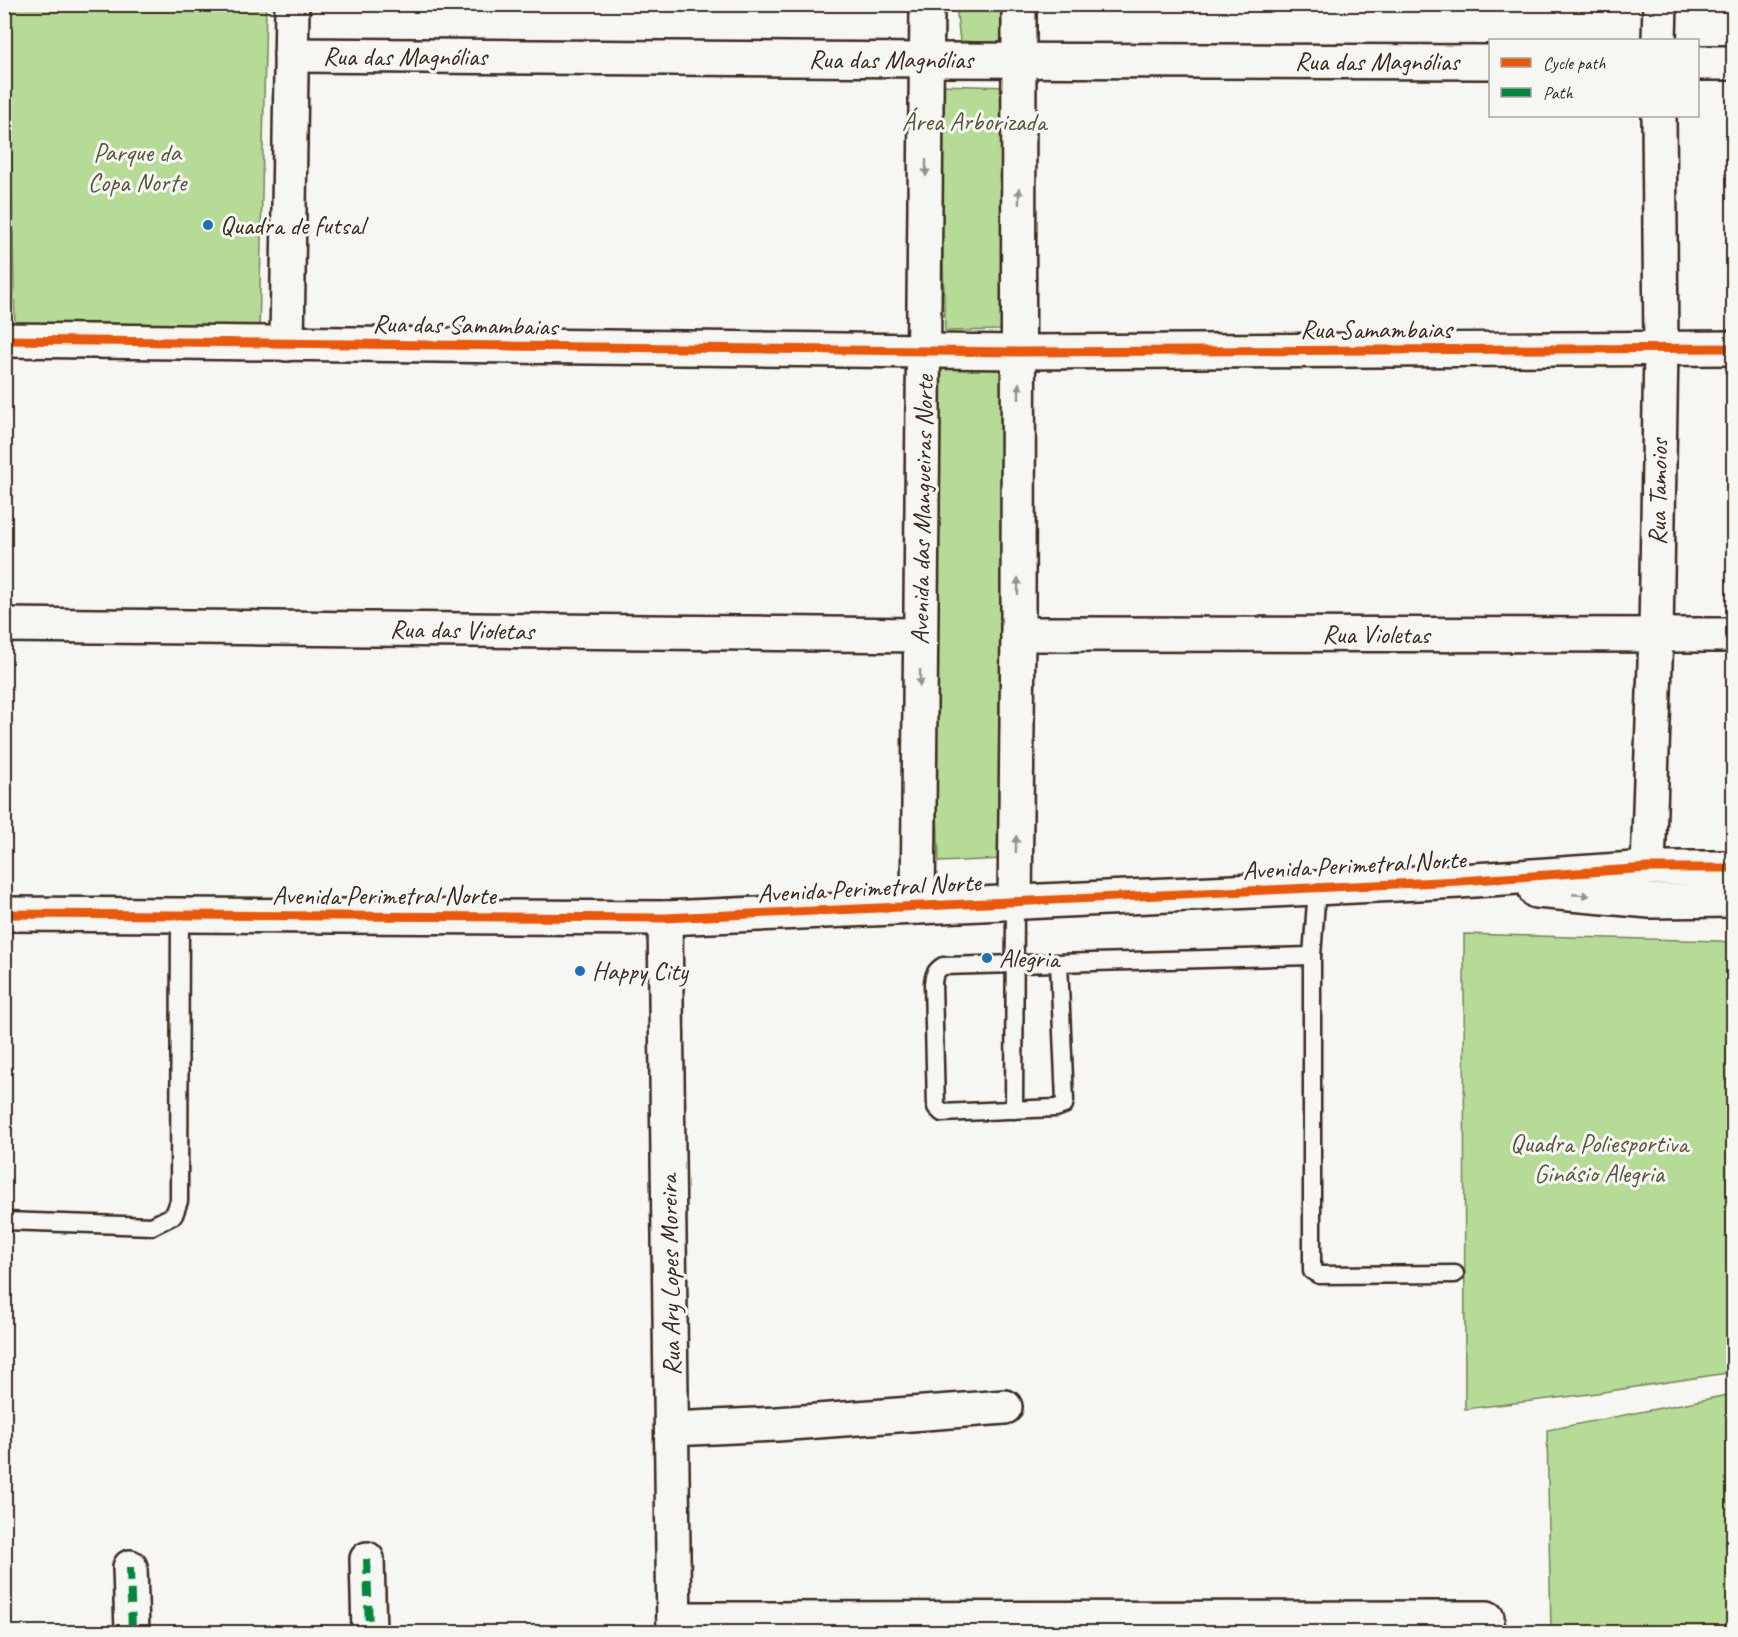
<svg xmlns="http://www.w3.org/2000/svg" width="1738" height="1637" viewBox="0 0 1738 1637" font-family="Caveat,sans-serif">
<rect width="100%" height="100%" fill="#f6f6f2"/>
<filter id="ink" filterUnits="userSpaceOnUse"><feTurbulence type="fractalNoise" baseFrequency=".0167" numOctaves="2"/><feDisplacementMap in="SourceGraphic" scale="12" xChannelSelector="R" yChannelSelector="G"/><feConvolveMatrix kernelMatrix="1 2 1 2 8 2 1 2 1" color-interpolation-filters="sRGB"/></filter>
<g filter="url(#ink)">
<g fill="#b5db96" stroke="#78825a" stroke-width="1.5">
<polygon points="8,5 266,5 259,335 15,330"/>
<polygon points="956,5 1003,5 1002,43 960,41"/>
<polygon points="938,85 1008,87 1002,330 945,331"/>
<polygon points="935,368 1006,370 1003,859 939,862 934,734"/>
<polygon points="1464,934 1720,941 1733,943 1733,1372 1590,1394 1465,1409"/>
<polygon points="1733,1394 1733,1632 1551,1632 1547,1430"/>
</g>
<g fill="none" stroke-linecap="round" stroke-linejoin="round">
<g stroke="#3b2a1e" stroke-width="21">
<g id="lane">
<polyline points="1317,888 1312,956 1312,1271 1319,1275 1455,1274"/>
<path d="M 1059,963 L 1065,1101 L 1064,1105 L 1056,1108 L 942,1113 L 936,1107 L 933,983 C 934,975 935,971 943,966 L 1312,956"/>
<polyline points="1014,1110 1015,903"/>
<polyline points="4,1221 152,1226 174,1215 179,1201 180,915"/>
</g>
</g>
<g stroke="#3b2a1e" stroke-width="38">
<g id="street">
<polyline points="1659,40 1660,4"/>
<polyline points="291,55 927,60 1490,62"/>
<polyline points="1698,63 1734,63"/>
<polyline points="4,340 1019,352 1734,348"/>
<polyline points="287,344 292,4"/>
<polyline points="4,625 920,635"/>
<polyline points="1018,634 1734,635"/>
<polyline points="1648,868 1656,634 1661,348 1659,116"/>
<polyline points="4,914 665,918 918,907"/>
<polyline points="665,918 674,1632"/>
<polyline points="672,1429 777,1424 1005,1407"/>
<polyline points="367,1559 369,1632"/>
<polyline points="130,1567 132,1632"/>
<polyline points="674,1619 1487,1618"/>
</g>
</g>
<g stroke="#3b2a1e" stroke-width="38">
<g id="secondary">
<polyline points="927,4 918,907 1460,881 1648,868 1734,868"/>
<polyline points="1536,891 1650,901 1734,900"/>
<polyline points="1015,903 1018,634 1019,4"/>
</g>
</g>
<use href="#lane" stroke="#f6f6f2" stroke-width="16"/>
<use href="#street" stroke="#f6f6f2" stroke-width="33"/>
<use href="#secondary" stroke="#f6f6f2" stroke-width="33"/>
<g stroke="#00873e" stroke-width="8" stroke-dasharray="15 8" stroke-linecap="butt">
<polyline points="367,1559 369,1632"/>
<polyline points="130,1567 132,1632"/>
</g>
<g stroke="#f6f6f2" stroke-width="13">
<g id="cycleway">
<polyline points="4,340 1019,352 1734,348"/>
<polyline points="4,914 665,918 1460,881 1648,868 1734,868"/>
</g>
</g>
<use href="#cycleway" stroke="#e8590c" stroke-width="9"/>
</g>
<defs><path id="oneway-solid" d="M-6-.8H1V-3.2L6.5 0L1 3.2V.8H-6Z" transform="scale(1.5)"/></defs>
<g fill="#989088">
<use href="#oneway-solid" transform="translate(926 168) rotate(90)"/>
<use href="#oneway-solid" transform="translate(1019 196) rotate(-90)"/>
<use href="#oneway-solid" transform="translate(1019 391) rotate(-90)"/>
<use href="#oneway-solid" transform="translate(1018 586) rotate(-90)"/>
<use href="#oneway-solid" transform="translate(920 678) rotate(91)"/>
<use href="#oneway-solid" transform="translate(1016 844) rotate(-89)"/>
<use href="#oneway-solid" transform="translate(1581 895) rotate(5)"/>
</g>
</g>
<g fill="#1f6fb2" stroke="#f6f6f2" stroke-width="2">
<circle cx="208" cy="225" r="6"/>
<circle cx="987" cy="958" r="6"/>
<circle cx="580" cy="971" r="6"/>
</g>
<g text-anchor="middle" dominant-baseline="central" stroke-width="6" stroke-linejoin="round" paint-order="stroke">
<g font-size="26" fill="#3b2a1e" stroke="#f6f6f2">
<text x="405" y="56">Rua das Magnólias</text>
<text x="891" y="59">Rua das Magnólias</text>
<text x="1377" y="61">Rua das Magnólias</text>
<text transform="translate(465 325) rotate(1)">Rua das Samambaias</text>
<text x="1376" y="329">Rua Samambaias</text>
<text transform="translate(1658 492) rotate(-89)">Rua Tamoios</text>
<text transform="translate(922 510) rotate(-89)">Avenida das Mangueiras Norte</text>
<text transform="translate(462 630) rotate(1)">Rua das Violetas</text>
<text x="1376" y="634">Rua Violetas</text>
<text transform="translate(1354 865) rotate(-3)">Avenida Perimetral Norte</text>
<text transform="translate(869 888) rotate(-3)">Avenida Perimetral Norte</text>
<text x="384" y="895">Avenida Perimetral Norte</text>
<text transform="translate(670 1275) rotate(-91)">Rua Ary Lopes Moreira</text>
</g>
<g font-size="26" fill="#5a563c" stroke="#f6f6f2">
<text x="974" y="121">Área Arborizada</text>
<text x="137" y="152">Parque da<tspan x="137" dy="30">Copa Norte</tspan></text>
<text x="1599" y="1143">Quadra Poliesportiva<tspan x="1599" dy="30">Ginásio Alegria</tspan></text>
</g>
<g font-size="26" fill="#3b2a1e" stroke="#f6f6f2" text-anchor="start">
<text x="220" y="225">Quadra de futsal</text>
<text x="999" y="958">Alegria</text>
<text x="592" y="971">Happy City</text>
</g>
</g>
<rect width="1738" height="1637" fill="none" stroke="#f6f6f2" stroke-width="24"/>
<rect x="12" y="12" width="1714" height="1613" fill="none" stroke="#3b2a1e" stroke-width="2" filter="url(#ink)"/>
<rect x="1489" y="39" width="210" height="78" fill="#f6f6f2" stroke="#aba49d" stroke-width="1.5"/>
<rect x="1501" y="58" width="30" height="9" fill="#e8590c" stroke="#aba49d" stroke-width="1.5"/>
<text x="1543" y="69" font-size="18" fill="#3b2a1e">Cycle path</text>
<rect x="1501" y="88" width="30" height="9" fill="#00873e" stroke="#aba49d" stroke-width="1.5"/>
<text x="1543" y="99" font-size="18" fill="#3b2a1e">Path</text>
</svg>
